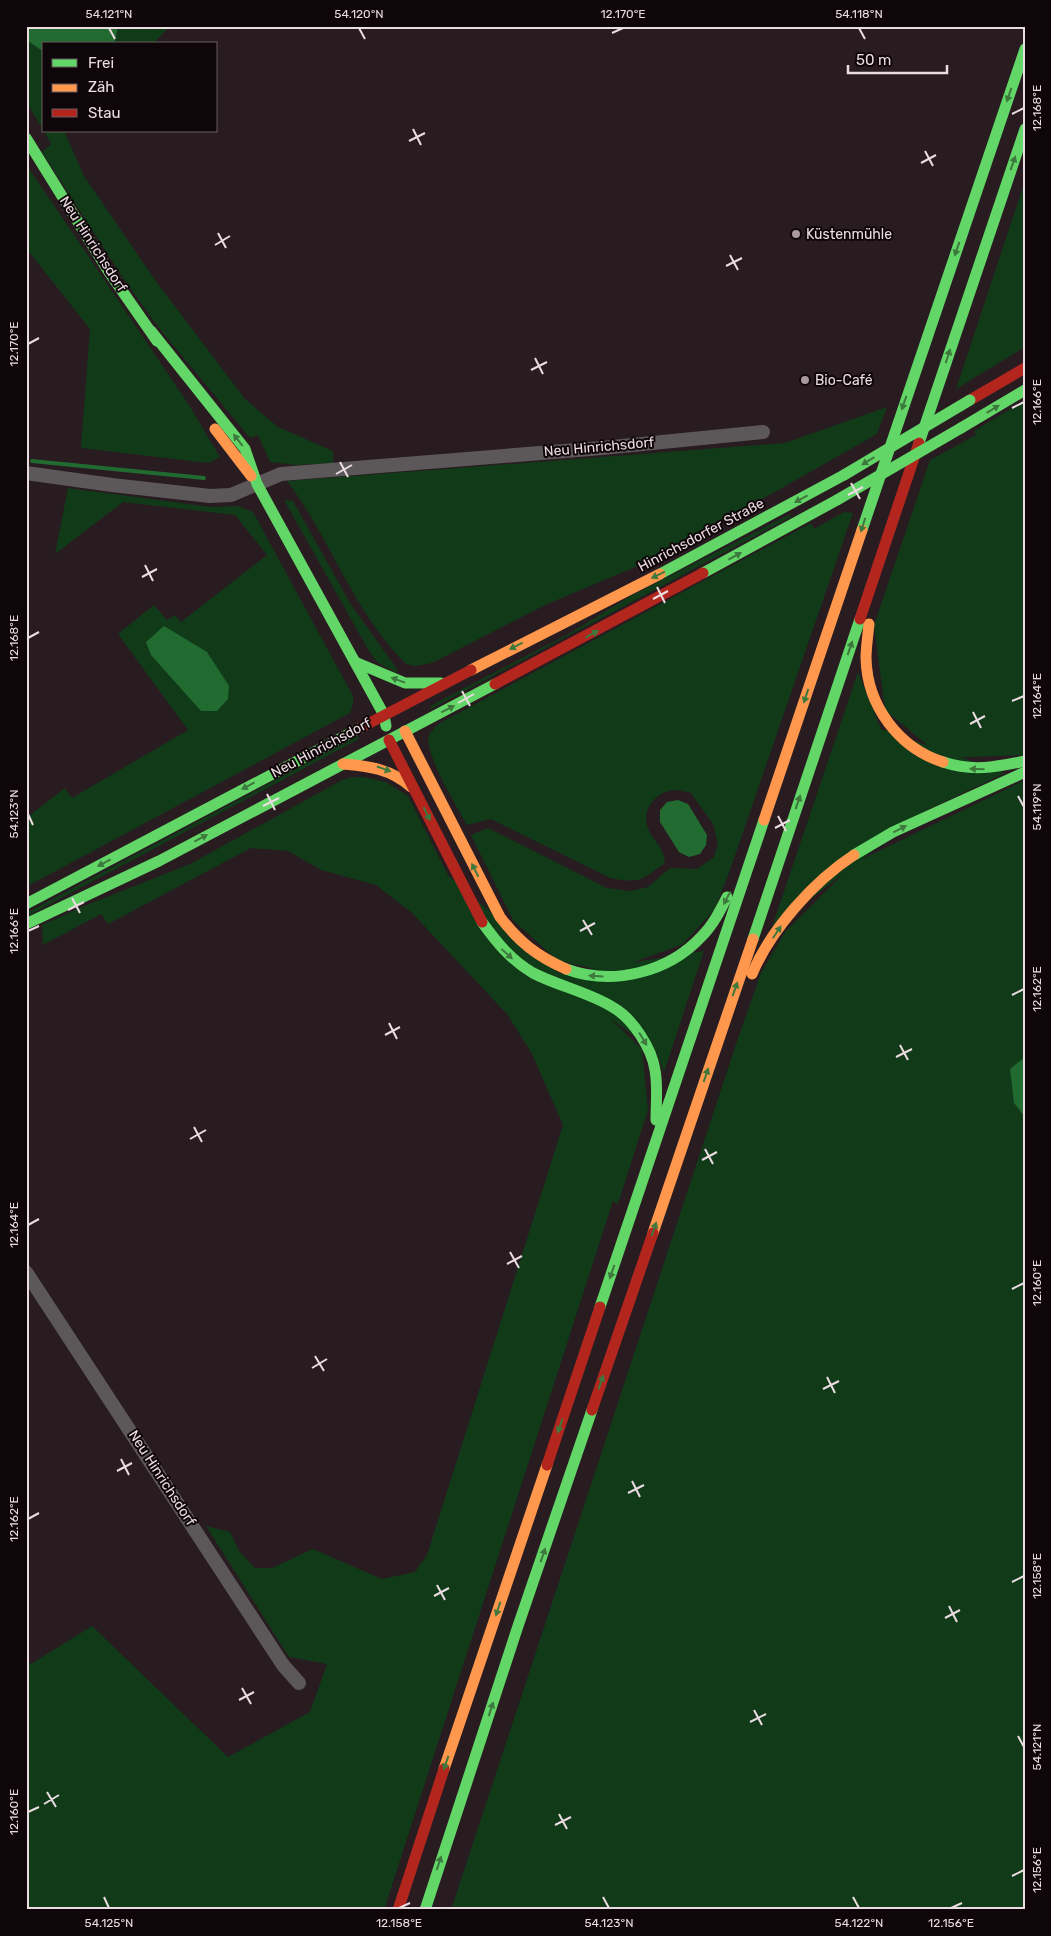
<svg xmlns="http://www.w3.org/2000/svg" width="1051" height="1936" viewBox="0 0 1051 1936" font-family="Rubik,sans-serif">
<rect width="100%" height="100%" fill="#281c21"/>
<g fill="#113a19">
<polygon points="118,26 170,26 153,44 111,44 115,41"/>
<polygon points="26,34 28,41 44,52 44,131 26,102"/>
<polygon points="44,131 67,131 65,133 84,176 155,280 245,399 278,427 333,451 333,463 296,465 270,462 258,435 250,438 158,327 123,278 42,152 51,144"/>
<polygon points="26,164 189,405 220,457 208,463 81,448 90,329 26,248"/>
<polygon points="1025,181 1025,347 956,389"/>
<polygon points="1025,400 1025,755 943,758 885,710 874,625 930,460 976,435 974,431"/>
<path d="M 887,407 L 877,434 L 727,519 L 633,568 L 545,605 L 432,663 L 415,666 L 406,664 C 353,612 331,539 287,481 L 785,443 Z"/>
<polygon points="68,488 211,507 238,506 253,512 353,696 353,704 350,713 26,887 26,818 65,788 72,798 188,730 118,634 154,605 167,620 175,615 181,622 267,555 235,515 123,502 55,554"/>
<polygon points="284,500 293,501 350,603 397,669 397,673 378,663 369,651"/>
<path d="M 844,512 L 853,513 L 730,870 L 715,909 L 683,944 L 607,972 L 557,960 L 513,920 L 471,835 L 488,828 L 607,888 L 631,891 L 648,887 L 670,868 L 697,869 L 714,857 L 718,844 L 713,824 L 690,792 C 685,792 679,790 674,790 C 658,791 642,808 647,825 C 651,840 665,847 665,863 C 641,880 641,884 610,878 L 491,819 L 467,825 C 458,809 423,751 429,736 C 430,732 435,727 438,724 L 811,523 L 814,529 Z"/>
<polygon points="790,514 791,517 431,709 430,706 570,633 629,597"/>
<polygon points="858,672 881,729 1005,773 921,813 771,930"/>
<polygon points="358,736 359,739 26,917 26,913"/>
<polygon points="352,777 363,777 386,782 408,796 448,875 598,1007 642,1049 648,1110 618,1204 613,1201 384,1910 26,1910 26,1657 31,1664 92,1626 228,1757 310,1712 327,1664 289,1657 206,1526 230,1532 239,1551 255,1568 272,1568 313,1549 382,1579 415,1572 427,1555 563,1125 532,1054 507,1014 412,913 376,885 321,870 288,851 251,848 108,924 101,914 43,945 42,925 84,906 190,864 342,780"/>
<polygon points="1025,780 1025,1910 451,1910 737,1041 761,973 785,932 854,863"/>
<polygon points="479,899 560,974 704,951 664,1072 656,1052 552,976"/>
</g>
<g fill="#216b30">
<polygon points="26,26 118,26 115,41 111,44 44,44 44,52 28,41"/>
<polygon points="164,626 207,652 229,686 228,699 217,711 201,711 151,655 146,642"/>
<polygon points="678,800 688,804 707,835 706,845 700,854 689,857 679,852 660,822 660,810 667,802"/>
<polygon points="1025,1057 1025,1117 1014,1103 1010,1069"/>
</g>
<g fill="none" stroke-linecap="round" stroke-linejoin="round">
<polyline stroke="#216b30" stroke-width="4" points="32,461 204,478"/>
<g stroke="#5c5859" stroke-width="14">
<polyline points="26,473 112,485 210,496 231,495 281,474 602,448 763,432"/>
<polyline points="26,1272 283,1665 299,1683"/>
</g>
<g stroke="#63d668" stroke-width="11">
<polyline points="26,138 109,272 157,341"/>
<polyline points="151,331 245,449 257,484 384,715 386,726"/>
<polyline points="961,428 1025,390"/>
<polyline points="919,443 1025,129"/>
<polyline points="862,530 1025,49"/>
<polyline points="703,573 837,500"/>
<polyline points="660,574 844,475"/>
<polyline points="355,662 405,683 441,683"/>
<path d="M 943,762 C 973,772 996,767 1025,761"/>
<polyline points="854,855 893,832 1025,772"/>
<polyline points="26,904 360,728"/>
<path d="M 482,922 C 497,943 511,960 533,973 C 558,986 591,993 614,1008 C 633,1019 652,1049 655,1070 C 658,1086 656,1104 656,1120"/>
<polyline points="26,924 159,861 495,684"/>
<polyline points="753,939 860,619"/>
<path d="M 566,969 C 612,986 668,973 702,936 C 713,925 720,911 727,897"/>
<polyline points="600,1307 764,820"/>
<polyline points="425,1910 518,1626 592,1410"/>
</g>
<g stroke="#ff974d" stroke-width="11">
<polyline points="215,429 251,476"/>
<path d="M 869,624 C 868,635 866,647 866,658 C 867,706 899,748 943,762"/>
<polyline points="471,670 660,574"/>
<path d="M 405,731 L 500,917 C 520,943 537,956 566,969"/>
<path d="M 343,764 C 369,766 391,769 411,787"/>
<polyline points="764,820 862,530"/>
<path d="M 752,974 C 771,929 814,881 854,855"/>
<polyline points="653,1233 753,939"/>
<polyline points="444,1769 547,1465"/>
</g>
<g stroke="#b3261e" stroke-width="11">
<polyline points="970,400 1025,368"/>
<polyline points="860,619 919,443"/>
<polyline points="495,684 703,573"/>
<polyline points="360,728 471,670"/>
<polyline points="389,740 482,922"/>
<polyline points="592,1410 653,1233"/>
<polyline points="547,1465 600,1307"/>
<polyline points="398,1910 444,1769"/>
</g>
<g stroke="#63d668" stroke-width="11">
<polyline points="844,475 970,400"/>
<polyline points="837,500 961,428"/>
</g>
</g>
<defs><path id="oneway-solid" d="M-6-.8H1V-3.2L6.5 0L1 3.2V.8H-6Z" transform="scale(1.25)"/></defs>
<g fill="#3d783d">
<use href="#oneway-solid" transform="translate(1009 95) rotate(109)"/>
<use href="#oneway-solid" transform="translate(1013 163) rotate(-71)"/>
<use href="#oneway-solid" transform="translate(957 249) rotate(109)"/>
<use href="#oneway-solid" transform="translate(948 356) rotate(-72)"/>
<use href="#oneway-solid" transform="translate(904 403) rotate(109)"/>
<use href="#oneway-solid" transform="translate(993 409) rotate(-31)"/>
<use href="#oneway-solid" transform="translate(238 440) rotate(-128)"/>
<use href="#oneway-solid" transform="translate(868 461) rotate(149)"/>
<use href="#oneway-solid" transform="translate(801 499) rotate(151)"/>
<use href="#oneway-solid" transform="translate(863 525) rotate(108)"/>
<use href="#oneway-solid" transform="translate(735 556) rotate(-29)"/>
<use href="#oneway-solid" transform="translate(658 575) rotate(154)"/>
<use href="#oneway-solid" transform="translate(592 634) rotate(-29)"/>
<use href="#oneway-solid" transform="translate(516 646) rotate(153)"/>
<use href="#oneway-solid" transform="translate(850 648) rotate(-71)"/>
<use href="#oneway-solid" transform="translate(398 680) rotate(-160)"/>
<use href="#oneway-solid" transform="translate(806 696) rotate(108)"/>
<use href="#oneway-solid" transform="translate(448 709) rotate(-27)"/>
<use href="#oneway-solid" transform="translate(384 769) rotate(19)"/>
<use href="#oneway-solid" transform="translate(977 769) rotate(-179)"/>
<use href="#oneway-solid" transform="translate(248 786) rotate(152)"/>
<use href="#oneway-solid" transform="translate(798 802) rotate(-71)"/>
<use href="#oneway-solid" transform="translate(427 814) rotate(64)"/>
<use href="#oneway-solid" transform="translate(900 829) rotate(-27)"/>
<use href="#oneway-solid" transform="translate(201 838) rotate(-28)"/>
<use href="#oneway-solid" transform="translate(104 863) rotate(152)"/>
<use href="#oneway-solid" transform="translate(475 870) rotate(-117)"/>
<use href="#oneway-solid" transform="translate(727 898) rotate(118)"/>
<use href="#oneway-solid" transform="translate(777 932) rotate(-56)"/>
<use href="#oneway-solid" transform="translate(507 954) rotate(42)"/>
<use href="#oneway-solid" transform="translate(596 976) rotate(-176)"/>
<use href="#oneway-solid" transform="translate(735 989) rotate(-71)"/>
<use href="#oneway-solid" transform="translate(643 1039) rotate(59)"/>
<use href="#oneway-solid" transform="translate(706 1075) rotate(-71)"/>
<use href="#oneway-solid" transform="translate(654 1229) rotate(-71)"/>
<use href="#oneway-solid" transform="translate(612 1272) rotate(109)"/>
<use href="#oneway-solid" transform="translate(601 1382) rotate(-71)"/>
<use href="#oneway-solid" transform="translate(560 1426) rotate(109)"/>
<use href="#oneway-solid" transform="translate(543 1555) rotate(-71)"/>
<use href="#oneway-solid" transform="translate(498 1609) rotate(108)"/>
<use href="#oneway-solid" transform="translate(491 1709) rotate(-72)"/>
<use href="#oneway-solid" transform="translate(446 1763) rotate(109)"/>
<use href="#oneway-solid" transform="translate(439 1863) rotate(-72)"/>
</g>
<path fill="none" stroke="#ebdce2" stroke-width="2" d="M 109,28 L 115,39M 359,28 L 365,39M 859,28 L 865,39M 612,33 L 623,28M 1012,114 L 1024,108M 413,129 L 421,145M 409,141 L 425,133M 925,151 L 933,166M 921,163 L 936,155M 218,233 L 226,248M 215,245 L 230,236M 730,255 L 738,270M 726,266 L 742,258M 28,344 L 39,338M 535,358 L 543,374M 531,370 L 547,362M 1012,408 L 1024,402M 340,462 L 348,477M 336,474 L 352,465M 851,483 L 860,499M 848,495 L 863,487M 145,565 L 153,581M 142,577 L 157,569M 657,587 L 665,603M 653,599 L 668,591M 28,638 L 39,632M 462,691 L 470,706M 1012,701 L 1024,696M 458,703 L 474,694M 973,712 L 981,728M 970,724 L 985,716M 267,794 L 275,810M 1018,796 L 1024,807M 263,806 L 279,798M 28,814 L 33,825M 778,816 L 786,831M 775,828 L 790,820M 72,898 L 80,913M 68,910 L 84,902M 583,920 L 592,935M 28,931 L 39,926M 580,931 L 595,923M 1012,995 L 1024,989M 389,1023 L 397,1039M 385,1035 L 400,1027M 900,1045 L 908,1060M 896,1057 L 912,1049M 194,1127 L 202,1142M 190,1139 L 206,1130M 705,1149 L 713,1164M 702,1160 L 717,1152M 28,1225 L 39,1219M 510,1252 L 519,1268M 507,1264 L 522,1256M 1012,1289 L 1024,1283M 315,1356 L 324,1371M 312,1368 L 327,1359M 827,1377 L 835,1393M 823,1389 L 839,1381M 121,1459 L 129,1475M 117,1471 L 132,1463M 632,1481 L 640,1497M 628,1493 L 644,1485M 28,1519 L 39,1513M 1012,1582 L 1024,1576M 437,1585 L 445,1600M 434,1596 L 449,1588M 949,1606 L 957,1622M 945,1618 L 960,1610M 242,1688 L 251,1704M 239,1700 L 254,1692M 754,1710 L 762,1725M 750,1722 L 766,1714M 1018,1736 L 1024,1747M 47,1792 L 56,1807M 44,1804 L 59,1795M 28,1812 L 39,1807M 559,1814 L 567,1829M 555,1825 L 571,1817M 1012,1876 L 1024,1870M 104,1897 L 109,1908M 603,1897 L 609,1908M 853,1897 L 859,1908M 399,1908 L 410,1903M 951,1908 L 962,1903"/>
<g fill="#a7999e" stroke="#0f0609" stroke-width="2">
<circle cx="796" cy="234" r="5"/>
<circle cx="805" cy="380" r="5"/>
</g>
<g text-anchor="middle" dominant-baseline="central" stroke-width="4" stroke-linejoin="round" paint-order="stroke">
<g font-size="14" fill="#ebdce2" stroke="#0f0609" text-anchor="start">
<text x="806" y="234">Küstenmühle</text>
<text x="815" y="380">Bio-Café</text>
</g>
<g font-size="14" fill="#ebdce2" stroke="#0f0609">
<text transform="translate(93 244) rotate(57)">Neu Hinrichsdorf</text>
<text transform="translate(599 447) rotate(-5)">Neu Hinrichsdorf</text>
<text transform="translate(701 535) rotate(-28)">Hinrichsdorfer Straße</text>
<text transform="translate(321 748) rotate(-28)">Neu Hinrichsdorf</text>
<text transform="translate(162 1478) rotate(57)">Neu Hinrichsdorf</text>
</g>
</g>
<rect width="1051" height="1936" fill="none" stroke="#0f0609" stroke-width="55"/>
<rect x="42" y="42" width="175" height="90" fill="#0f0609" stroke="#675c60"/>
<rect x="52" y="59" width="25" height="8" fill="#63d668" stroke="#675c60"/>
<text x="88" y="68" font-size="15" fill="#ebdce2">Frei</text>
<rect x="52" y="84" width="25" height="8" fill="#ff974d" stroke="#675c60"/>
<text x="88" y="92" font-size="15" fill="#ebdce2">Zäh</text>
<rect x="52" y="109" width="25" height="8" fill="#b3261e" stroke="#675c60"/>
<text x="88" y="118" font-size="15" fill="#ebdce2">Stau</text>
<path d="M848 65v8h99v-8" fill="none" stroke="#ebdce2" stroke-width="2.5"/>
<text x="856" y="65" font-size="15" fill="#ebdce2" stroke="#0f0609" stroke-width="4" paint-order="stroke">50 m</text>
<rect x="28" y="28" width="996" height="1880" fill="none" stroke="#ebdce2" stroke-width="2"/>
<g font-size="12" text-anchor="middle" fill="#ebdce2">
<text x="109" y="18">54.121°N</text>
<text x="359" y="18">54.120°N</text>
<text x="623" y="18">12.170°E</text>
<text x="859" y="18">54.118°N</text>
<text transform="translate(1037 108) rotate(-90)" y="4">12.168°E</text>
<text transform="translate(14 344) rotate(-90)" y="4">12.170°E</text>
<text transform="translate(1037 402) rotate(-90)" y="4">12.166°E</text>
<text transform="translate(14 638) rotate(-90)" y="4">12.168°E</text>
<text transform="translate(1037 696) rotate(-90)" y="4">12.164°E</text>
<text transform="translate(1037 807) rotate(-90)" y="4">54.119°N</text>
<text transform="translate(14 814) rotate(-90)" y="4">54.123°N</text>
<text transform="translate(14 931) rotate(-90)" y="4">12.166°E</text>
<text transform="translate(1037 989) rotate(-90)" y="4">12.162°E</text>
<text transform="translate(14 1225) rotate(-90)" y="4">12.164°E</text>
<text transform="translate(1037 1283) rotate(-90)" y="4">12.160°E</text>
<text transform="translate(14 1519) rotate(-90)" y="4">12.162°E</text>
<text transform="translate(1037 1576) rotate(-90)" y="4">12.158°E</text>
<text transform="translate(1037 1747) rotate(-90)" y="4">54.121°N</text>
<text transform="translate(14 1812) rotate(-90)" y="4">12.160°E</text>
<text transform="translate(1037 1870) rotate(-90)" y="4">12.156°E</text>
<text x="109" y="1927">54.125°N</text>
<text x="399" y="1927">12.158°E</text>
<text x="609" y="1927">54.123°N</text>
<text x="859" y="1927">54.122°N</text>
<text x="951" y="1927">12.156°E</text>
</g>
</svg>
